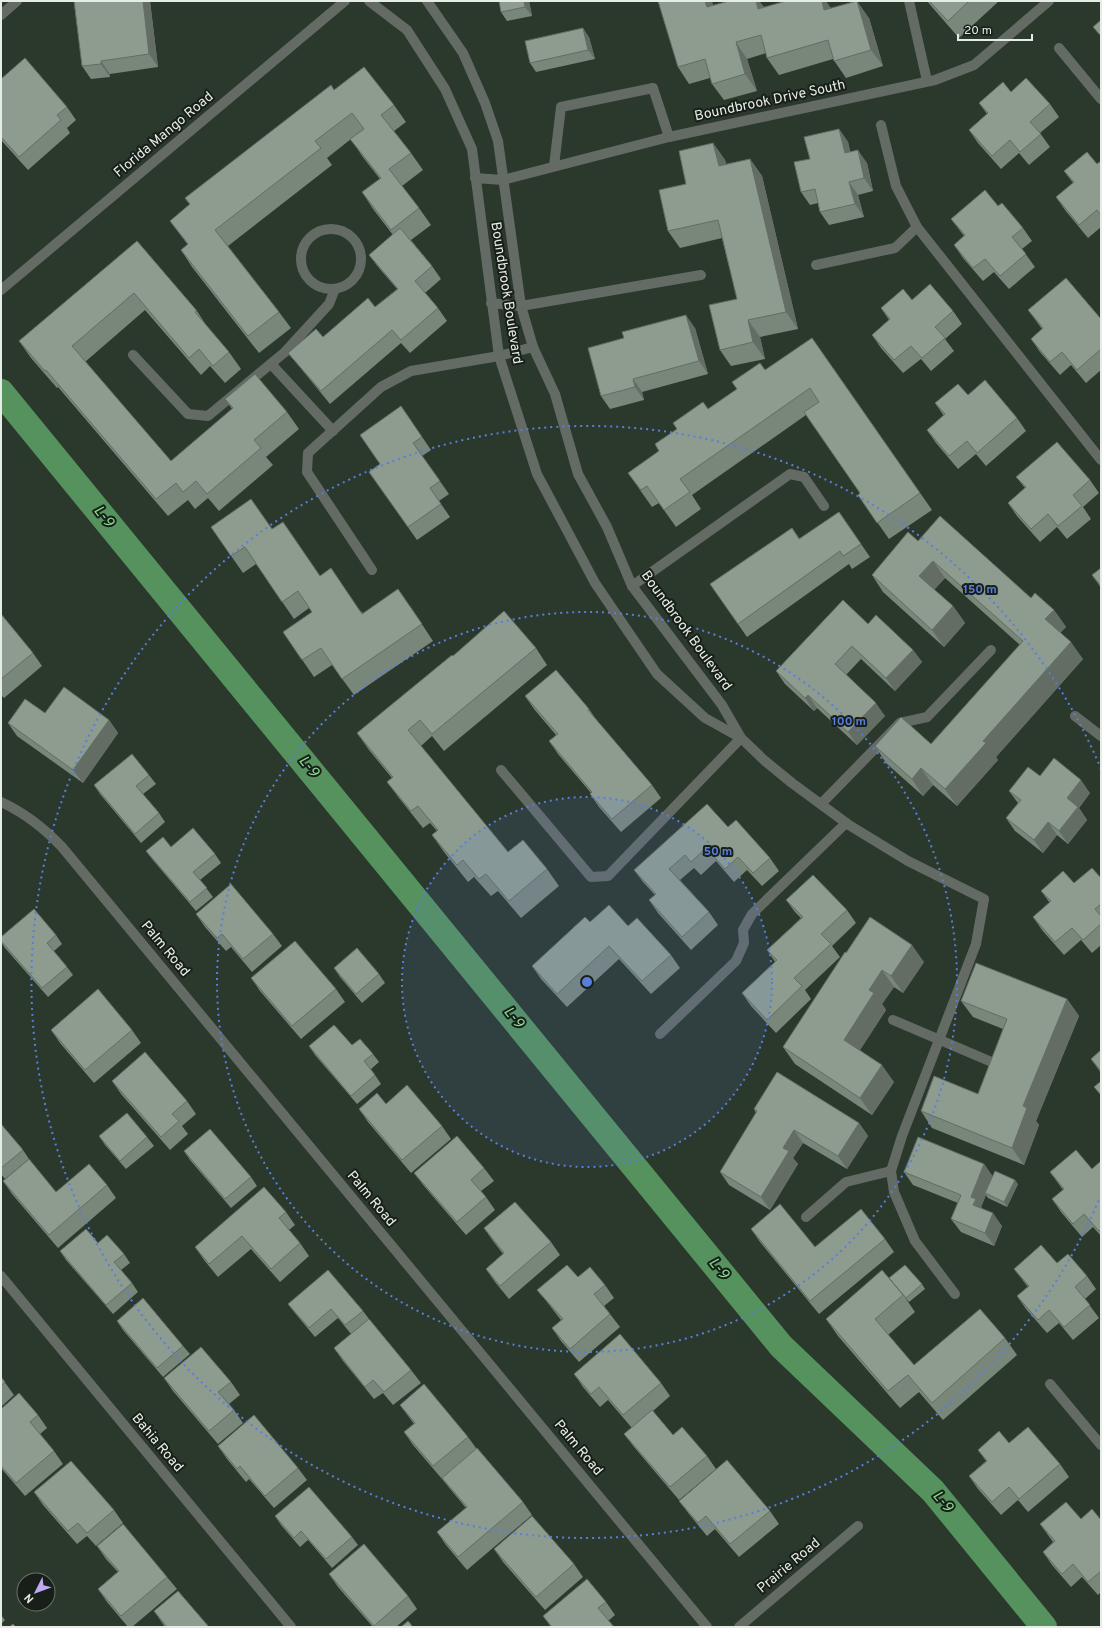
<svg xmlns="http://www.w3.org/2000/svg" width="1102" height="1628" viewBox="0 0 1102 1628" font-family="Overpass,sans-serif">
<rect width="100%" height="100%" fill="#2b382c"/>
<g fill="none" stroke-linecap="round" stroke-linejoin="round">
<polyline stroke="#55925d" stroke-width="26" points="1,392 781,1346 933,1491 1044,1627"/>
<g stroke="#646b65" stroke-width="10">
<polyline points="369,1 407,30 445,89 472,149 499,356 537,474 595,583 657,674 705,718 741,738 608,876 591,877 501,770"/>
<polyline points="427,1 463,53 485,103 498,141 521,306 533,347 555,394 578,474 607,527 632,586 722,705 741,738 765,761 792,783 849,825 908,861 984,899 976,944 902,1136 891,1171 894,1192 915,1241 955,1294"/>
<polyline points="909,1 927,81"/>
<polyline points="1,15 17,1"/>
<polyline points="1059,48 1101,99"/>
<polyline points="881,125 896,186 917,227 1101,460"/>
<polyline points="554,166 561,107 653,88 669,137"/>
<polyline points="475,178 503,180 669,137 935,80 974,65 1049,1"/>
<circle cx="331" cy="259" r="30"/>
<polyline points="816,265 895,248 917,227"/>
<polyline points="1,290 345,1"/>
<polyline points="491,303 521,306 701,275"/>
<polyline points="133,355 188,414 208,416 285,352 329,304 335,289"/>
<polyline points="271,364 333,431"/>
<polyline points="372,570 307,472 308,453 381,387 411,371 499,356 533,347"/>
<polyline points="632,586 790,474 804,477 824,506"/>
<polyline points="1075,716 1101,736"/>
<path d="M 1,802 C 25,813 44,828 62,847 L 707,1627"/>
<polyline points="821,804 900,723 927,717 991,650"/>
<polyline points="893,1020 994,1063"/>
<polyline points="660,1034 736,961 744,943 743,930 752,914 846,823"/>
<polyline points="806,1217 846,1182 891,1171"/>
<polyline points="1,1276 291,1627"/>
<polyline points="1050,1384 1101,1445"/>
<polyline points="739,1627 858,1526"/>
</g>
</g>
<g fill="#79867a">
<polygon points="150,1 158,67 110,74 110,77 91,79 82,66"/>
<polygon points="529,1 532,16 507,21 501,12"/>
<polygon points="759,1 764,7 831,9 869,18 883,66 846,78 833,59 779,75 767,58 766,53 747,59 757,91 724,100 712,84 710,78 689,84 678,67 714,5"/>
<polygon points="927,1 999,1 959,38 932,7"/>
<polygon points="589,37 595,59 536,72 530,63"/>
<polygon points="1,79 67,107 76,120 67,128 70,133 28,170 1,140"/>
<polygon points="334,90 394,105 406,122 394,131 411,153 423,170 402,186 419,208 431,225 411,240 432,266 441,279 425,293 438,308 447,321 410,353 401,343 330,404 298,365 288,353 323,337 375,307 397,289 379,268 369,255 393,235 373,209 362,192 380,179 362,156 351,139 327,158 332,165 228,246 279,312 291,328 259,353 192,267 181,250 188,245 170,221 190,205 185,198"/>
<polygon points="1011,92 1050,104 1059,117 1040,133 1050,147 1029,165 1019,153 1001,169 978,143 969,130 987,114 979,103"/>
<polygon points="839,129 848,142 850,151 867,163 873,191 858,195 864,217 829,225 820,212 818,203 810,205 801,192 810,159"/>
<polygon points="713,143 725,160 726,164 750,159 762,176 798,329 760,337 765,359 731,366 720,350 737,299 722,238 680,248 668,231 686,184"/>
<polygon points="1101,161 1101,227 1088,238 1065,210 1056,197 1073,183 1064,171 1097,164"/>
<polygon points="998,206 1023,228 1032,241 1022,249 1035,267 1009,289 994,272 983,281 963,258 954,245 964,236 951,219"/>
<polygon points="137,241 197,311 208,328 229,352 241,369 225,383 210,366 201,375 145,310 85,362 171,461 232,409 225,399 287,412 299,429 266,457 273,465 219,511 208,498 195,509 188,500 168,516 58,387 57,388 31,358 19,341"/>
<polygon points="912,300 953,311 962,324 945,339 954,351 931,371 921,359 903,373 881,348 872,335 889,320 881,308"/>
<polygon points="1028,310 1101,319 1101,370 1086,383 1071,365 1060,375 1040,352 1031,339 1042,329"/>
<polygon points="695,328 708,374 642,392 644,400 610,409 601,396"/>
<polygon points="812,338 932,510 889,539 858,495 860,493 806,415 692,495 701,509 676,527 659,503 652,507 628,473 659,451 708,409"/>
<polygon points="968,395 1017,418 1026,431 986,466 976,454 958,469 936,443 927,430 944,416 935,403"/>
<polygon points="401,406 431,450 422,456 449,494 439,501 450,517 417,540 369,472 380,464"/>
<polygon points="1016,477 1090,480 1099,493 1083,507 1091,519 1067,539 1057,527 1040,542 1017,516 1008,503 1025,488"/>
<polygon points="839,512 870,557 852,569 849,564 747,637 710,584 792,528 800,539"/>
<polygon points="211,527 272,529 320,576 363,613 410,606 433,641 354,695 332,665 314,677 283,632 312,612 309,608 294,619 256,564 243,573"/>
<polygon points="918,541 1031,598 1054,610 1066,627 1060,633 1083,659 996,757 998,760 957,806 933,785 923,796 886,763 875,746 931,744 1020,645 945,578 934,590 953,606 965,623 944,647 883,592 872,575"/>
<polygon points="1101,568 1101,588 1092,575"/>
<polygon points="1,614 33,653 42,666 4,698 1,695"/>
<polygon points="868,624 913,650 922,662 895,691 861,659 846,675 885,716 857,745 817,708 814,711 785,684 776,671"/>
<polygon points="536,648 547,665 444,751 432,736 421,746 508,852 547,869 559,886 521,918 498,891 491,896 474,877 468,882 444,852 432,835 437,831 430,823 423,828 399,798 387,782 392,778 369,750 357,733 453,656"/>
<polygon points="525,696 589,709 598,722 652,785 661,798 621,832 599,807 590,794 591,793 558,754 549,741 556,735 534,709"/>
<polygon points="45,713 109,720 118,733 83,783 17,736 8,723"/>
<polygon points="149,775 156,784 143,794 159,813 165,822 141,843 100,794 94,785"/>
<polygon points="1040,776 1090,793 1079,808 1087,820 1068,844 1057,835 1043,853 1015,831 1006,818 1018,803 1009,791"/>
<polygon points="728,827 770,858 779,871 762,886 747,870 734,882 716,861 701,875 694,868 680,880 709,912 718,925 691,950 658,913 649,900 655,895 643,882 634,870"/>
<polygon points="171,847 215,854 221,863 200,880 213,897 196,911 152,859 146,851"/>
<polygon points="1101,878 1101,945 1092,953 1081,940 1064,955 1042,930 1033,917 1050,903 1041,891 1074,883"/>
<polygon points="786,900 847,910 856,923 832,946 840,957 805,990 811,999 776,1033 751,1006 742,993 775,962 767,950 801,918 795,912"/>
<polygon points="196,914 273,934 282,946 252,972 231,947 226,951 205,927"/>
<polygon points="590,922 628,926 671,955 680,968 651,994 619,959 567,1007 541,979 532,966"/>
<polygon points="56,935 62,944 54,951 67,967 73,975 48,997 5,948 1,942 1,937"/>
<polygon points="846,953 924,962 903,993 894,987 882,1004 886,1010 860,1050 894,1082 872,1115 795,1064 783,1047"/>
<polygon points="334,968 379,974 385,983 362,1003 340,977"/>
<polygon points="251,978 336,989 345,1002 301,1039 260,991"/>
<polygon points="1067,999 1079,1016 1036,1121 1039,1125 1024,1165 932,1128 921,1111 978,1094 1003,1029 973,1017 961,1001"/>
<polygon points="51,1030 132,1030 141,1043 94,1083 60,1043"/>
<polygon points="352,1045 373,1054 379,1062 371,1069 381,1084 357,1104 315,1055 309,1046"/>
<polygon points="1101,1050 1101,1073 1091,1059"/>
<polygon points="112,1081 187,1101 196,1114 182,1126 188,1134 170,1150 121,1094"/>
<polygon points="386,1104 442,1126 451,1139 411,1173 368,1122 359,1109"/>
<polygon points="754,1109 859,1123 868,1136 847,1169 803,1143 793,1158 798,1164 770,1210 729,1185 720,1172 756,1113"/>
<polygon points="1,1124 23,1150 29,1159 5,1179 1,1174"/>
<polygon points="99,1136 147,1137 154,1146 126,1169 105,1145"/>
<polygon points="184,1151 251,1177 257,1186 231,1208 190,1160"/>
<polygon points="1101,1161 1101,1236 1093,1227 1082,1237 1061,1212 1052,1199 1063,1190 1050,1172 1092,1169"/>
<polygon points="984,1164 993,1177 1018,1184 1007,1207 988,1198 986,1195 981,1207 1002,1226 994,1246 961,1232 951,1219 958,1203 913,1185 904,1172"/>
<polygon points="484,1168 494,1181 481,1191 486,1197 495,1210 466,1235 424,1186 414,1173"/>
<polygon points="3,1181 56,1192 107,1185 116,1198 58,1248 12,1194"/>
<polygon points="286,1212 295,1225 289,1230 300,1243 309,1256 280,1282 251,1249 218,1277 204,1260 195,1247"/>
<polygon points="484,1228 551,1242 560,1255 509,1299 495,1282 486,1269 503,1254 493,1241"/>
<polygon points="751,1229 815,1247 885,1239 894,1252 819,1314 760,1242"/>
<polygon points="98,1243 124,1254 130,1263 121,1270 132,1283 138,1292 113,1314 66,1260 60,1251"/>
<polygon points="1057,1263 1087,1276 1096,1289 1085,1299 1099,1318 1073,1340 1059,1323 1047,1333 1026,1309 1017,1296 1028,1287 1014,1269"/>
<polygon points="578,1277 605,1285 614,1298 604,1306 610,1314 620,1327 579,1362 561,1341 552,1328 561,1320 547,1302 537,1290"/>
<polygon points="892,1282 922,1284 925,1289 909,1302 904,1296 915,1312 888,1335 914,1365 1005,1338 1017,1355 943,1420 919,1392 900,1408 838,1336 826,1319"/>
<polygon points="288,1304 363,1311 369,1319 411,1370 421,1383 393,1405 383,1393 374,1399 343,1361 334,1348 351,1334 338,1318 315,1337 294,1312"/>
<polygon points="117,1321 183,1346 190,1354 163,1377 123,1330"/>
<polygon points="574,1374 661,1383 670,1396 653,1411 673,1435 707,1456 716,1469 679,1500 634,1447 624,1434 632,1428 608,1400 600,1407 583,1387"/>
<polygon points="1,1377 14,1395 1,1407"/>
<polygon points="164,1378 231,1382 240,1395 229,1404 234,1410 243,1423 218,1444 173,1391"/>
<polygon points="400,1405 468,1437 476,1448 523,1502 532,1515 467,1570 446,1545 437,1532 466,1508 451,1490 442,1479 413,1445 404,1432 414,1424"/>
<polygon points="1,1409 38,1415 47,1428 40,1434 54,1451 63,1464 25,1496 1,1468"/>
<polygon points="1009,1443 1060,1464 1069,1477 1028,1512 1018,1500 1001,1515 978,1489 969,1476 986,1461 978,1450"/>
<polygon points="218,1446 298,1468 307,1480 274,1508 249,1479 246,1482 227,1459"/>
<polygon points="34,1492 114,1510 123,1523 96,1546 87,1536 77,1544 43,1505"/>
<polygon points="679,1501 770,1511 779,1524 739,1557 715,1529 707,1536 689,1514"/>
<polygon points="275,1516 352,1537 358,1545 332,1568 308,1540 300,1547 281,1525"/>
<polygon points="1081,1519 1101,1520 1101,1592 1098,1595 1082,1577 1071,1587 1052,1565 1043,1552 1053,1542 1040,1524"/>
<polygon points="97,1546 167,1577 177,1589 132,1627 128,1627 107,1602 98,1589 118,1572 106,1559"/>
<polygon points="494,1549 574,1564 583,1577 545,1610 503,1562"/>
<polygon points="329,1574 408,1596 417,1609 396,1627 373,1627 338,1587"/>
<polygon points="606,1602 615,1615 608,1621 614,1627 551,1627 543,1616"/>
<polygon points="154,1611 209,1627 165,1627"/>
<polygon points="1,1615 5,1620 1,1624"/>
</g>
<g fill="#636d63">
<polygon points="143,1 150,1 158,67 149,54"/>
<polygon points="524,1 529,1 532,16 525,7"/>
<polygon points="705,1 712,1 719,24 707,7"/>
<polygon points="756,1 759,1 766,10 758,9"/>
<polygon points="822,1 826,1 831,8 824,10"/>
<polygon points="857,1 869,18 883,66 871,50"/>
<polygon points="583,28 589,37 595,59 588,50"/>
<polygon points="736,42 747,59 757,91 745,74"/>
<polygon points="101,61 110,74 110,77 101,64"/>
<polygon points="839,129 848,142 854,166 845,153"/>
<polygon points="713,143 725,160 730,183 719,166"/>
<polygon points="858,150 867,163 873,191 864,178"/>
<polygon points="750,159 762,176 798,329 786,312"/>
<polygon points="849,182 858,195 864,217 855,204"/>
<polygon points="686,315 695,328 708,374 699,361"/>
<polygon points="748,320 760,337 765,359 753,342"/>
<polygon points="633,379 642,392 644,400 635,387"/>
<polygon points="933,561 945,578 931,593 919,576"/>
<polygon points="953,606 965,623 944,647 932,630"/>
<polygon points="1054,610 1066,627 1057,636 1045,619"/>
<polygon points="1071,642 1083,659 996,757 998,760 957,806 945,789 983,741"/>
<polygon points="913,650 922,662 895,691 886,678"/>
<polygon points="808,695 817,708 814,711 805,698"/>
<polygon points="876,703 885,716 857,745 848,732"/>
<polygon points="109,720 118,733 83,783 73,770"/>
<polygon points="921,768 933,785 923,796 912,779"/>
<polygon points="1081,780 1090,793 1079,808 1087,820 1068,844 1059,831 1067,798"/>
<polygon points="1048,822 1057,835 1043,853 1034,840"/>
<polygon points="912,945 924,962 903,993 891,976"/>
<polygon points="882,970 894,987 882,1004 886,1010 856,1056 844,1040 869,990"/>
<polygon points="1067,999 1079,1016 1036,1121 1039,1125 1024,1165 1012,1148 1023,1106"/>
<polygon points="882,1065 894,1082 872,1115 860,1098"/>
<polygon points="859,1123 868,1136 847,1169 838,1156"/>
<polygon points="794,1130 803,1143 793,1158 798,1164 770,1210 761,1197 783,1148"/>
<polygon points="984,1164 993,1177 985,1193 986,1195 981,1207 985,1212 973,1205 971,1197"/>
<polygon points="1015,1180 1018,1184 1007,1207 1004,1202"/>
<polygon points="993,1213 1002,1226 994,1246 985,1233"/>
</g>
<g fill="#8d9c8e" stroke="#636d63">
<polygon points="74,1 143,1 149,54 101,61 101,64 82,66"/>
<polygon points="499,1 524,1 525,7 501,12"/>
<polygon points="658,1 705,1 707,7 729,1 756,1 758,9 786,1 822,1 824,10 857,1 871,50 834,61 828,40 767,58 761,35 736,42 745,74 712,84 705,59 678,67"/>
<polygon points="929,1 969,1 948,21"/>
<polygon points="1101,20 1101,36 1093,27"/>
<polygon points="583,28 588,50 530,63 525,41"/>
<polygon points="25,58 67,107 57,115 61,120 19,157 1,137 1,79"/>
<polygon points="364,67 394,105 381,115 411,153 389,169 419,208 391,230 362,192 381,178 350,139 364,129 352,113 315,141 321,148 215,230 279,312 248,336 181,250 188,244 170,221 190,204 185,198 331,85 334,90"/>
<polygon points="1026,78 1050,104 1030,122 1041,134 1020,152 1010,140 992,156 969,130 988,113 979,103 1003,82 1011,92"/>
<polygon points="839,129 845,153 858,150 864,178 849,182 855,204 820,212 815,189 801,192 794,162 810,159 804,137"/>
<polygon points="713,143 719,166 750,159 786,312 748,320 753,342 720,350 709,305 737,299 718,220 668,231 659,190 686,184 679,151"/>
<polygon points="1087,152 1097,164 1101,161 1101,215 1097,210 1079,225 1056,197 1074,182 1064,171"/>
<polygon points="985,190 998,206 1002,203 1023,228 1012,237 1026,254 1000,276 985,259 973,268 954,245 965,235 951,219"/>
<polygon points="400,228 432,266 415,281 438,308 401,340 392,330 321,391 288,353 316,329 323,337 368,298 375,307 398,289 369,255"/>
<polygon points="137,241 197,311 195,312 229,352 213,366 199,349 189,358 134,293 72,346 171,461 233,408 225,399 255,374 287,412 254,440 261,448 207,494 196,481 183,492 176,483 156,499 46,370 45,371 19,341"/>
<polygon points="1066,278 1101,319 1101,349 1077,370 1062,352 1050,362 1031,339 1043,328 1028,310"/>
<polygon points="930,284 953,311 935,327 945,338 922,358 911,346 894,360 872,335 890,319 881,308 903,289 912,300"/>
<polygon points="686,315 699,361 633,379 635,387 601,396 588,348 624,338 622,332"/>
<polygon points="812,338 920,493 877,523 858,495 860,493 804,412 819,402 810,388 680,479 690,492 664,510 647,486 641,490 628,473 659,451 655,444 677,429 673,423 703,402 708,409 737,389 732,382 760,363 765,370"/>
<polygon points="985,380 1017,418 977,453 967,441 949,456 927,430 945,414 935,403 958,384 968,395"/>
<polygon points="401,406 422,437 413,443 440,481 430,488 441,504 408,527 369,472 380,464 360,435"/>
<polygon points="1057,442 1090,480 1073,495 1082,506 1058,526 1048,514 1031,529 1008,503 1026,487 1016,477"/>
<polygon points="251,499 272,529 283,522 320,576 331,568 362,614 398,589 422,624 342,679 321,648 302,660 283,632 312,612 298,591 282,602 245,547 231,556 211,527"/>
<polygon points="839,512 861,544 843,556 840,551 738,624 710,584 792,528 799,539"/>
<polygon points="940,516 1031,598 1035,593 1054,610 1045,619 1071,642 983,741 986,743 945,789 921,768 912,779 875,746 901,717 931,744 1023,641 933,561 919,576 953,606 932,630 872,575 908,532 918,541"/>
<polygon points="1101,568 1101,586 1092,575"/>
<polygon points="843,600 868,624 876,615 913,650 886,678 852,646 835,664 876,703 848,732 808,695 805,698 776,671"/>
<polygon points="504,611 536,648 432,734 420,720 408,730 508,852 523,840 547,869 509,901 486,874 479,879 463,860 457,865 432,835 438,830 418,806 411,811 387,782 393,777 357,733 452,655 453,656"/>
<polygon points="1,614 33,653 1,679"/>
<polygon points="556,670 589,709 588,710 652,785 612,819 590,794 592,792 549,741 558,734 525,696"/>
<polygon points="64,687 109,720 73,770 8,723 25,699 45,713"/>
<polygon points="132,754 149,775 136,786 159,813 135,834 94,785"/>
<polygon points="1054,758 1081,780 1067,798 1078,807 1059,831 1048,822 1034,840 1006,818 1021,800 1009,791 1028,767 1040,776"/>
<polygon points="707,804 728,827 736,820 770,858 753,873 738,857 725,869 706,848 691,862 685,855 669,869 709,912 682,937 649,900 656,894 634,870"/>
<polygon points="193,828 215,854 193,872 207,888 190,902 146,851 163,837 171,847"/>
<polygon points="1092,868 1101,878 1101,904 1095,909 1101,916 1101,924 1083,940 1072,928 1055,942 1033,917 1051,901 1041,891 1063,871 1074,883"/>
<polygon points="813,875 847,910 821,934 831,944 794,978 802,986 767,1020 742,993 777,960 767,950 803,917 786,900"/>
<polygon points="231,884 273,934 243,959 222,934 217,938 196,914"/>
<polygon points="609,905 628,926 637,918 671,955 642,981 609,946 557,994 532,966 585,917 590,922"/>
<polygon points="34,909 56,935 47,943 67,967 42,988 1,941 1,937"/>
<polygon points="870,917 912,945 891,976 882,970 869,990 874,993 844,1040 882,1065 860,1098 783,1047 845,952 846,953"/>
<polygon points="295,941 336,989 292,1026 251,978"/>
<polygon points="357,948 379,974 356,994 334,968"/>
<polygon points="976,963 1067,999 1023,1106 1027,1108 1012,1148 921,1111 934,1076 978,1094 1007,1019 961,1001"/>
<polygon points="98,989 132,1030 85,1070 51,1030"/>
<polygon points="334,1025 352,1045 360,1039 373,1054 364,1061 375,1075 351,1096 309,1046"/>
<polygon points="1101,1050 1101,1071 1091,1059"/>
<polygon points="145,1052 187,1101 172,1114 179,1121 161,1137 112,1081"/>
<polygon points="777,1072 859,1123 838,1156 794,1130 783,1148 789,1151 761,1197 720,1172 757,1111 754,1109"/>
<polygon points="1101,1081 1101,1095 1094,1087"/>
<polygon points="407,1085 442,1126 402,1160 359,1109 377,1093 386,1104"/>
<polygon points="127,1113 147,1137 120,1161 99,1136"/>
<polygon points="1,1124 23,1150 1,1168"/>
<polygon points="210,1129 251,1177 225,1199 184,1151"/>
<polygon points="457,1136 484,1168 471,1180 486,1197 457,1222 414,1173"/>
<polygon points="918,1137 984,1164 971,1197 976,1199 973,1205 993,1213 985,1233 951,1219 961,1195 904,1172"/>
<polygon points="1076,1150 1092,1169 1101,1161 1101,1229 1099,1231 1084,1214 1073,1224 1052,1199 1064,1189 1050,1172"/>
<polygon points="29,1159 56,1192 89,1164 107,1185 49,1235 3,1181"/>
<polygon points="995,1171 1015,1180 1004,1202 985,1193"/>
<polygon points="264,1187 286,1212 279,1218 300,1243 271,1269 242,1236 209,1264 195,1247"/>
<polygon points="515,1202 551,1242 500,1286 486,1269 504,1253 484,1228"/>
<polygon points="780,1204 815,1247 861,1209 885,1239 810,1301 751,1229"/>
<polygon points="86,1229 98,1243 107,1235 124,1254 114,1262 132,1283 106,1305 60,1251"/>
<polygon points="1041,1245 1057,1263 1068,1254 1087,1276 1075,1287 1090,1305 1064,1327 1049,1310 1038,1320 1017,1296 1029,1286 1014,1269"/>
<polygon points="567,1265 578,1277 590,1267 605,1285 594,1294 610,1314 570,1349 552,1328 563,1319 537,1290"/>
<polygon points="905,1265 922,1284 906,1298 889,1278"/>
<polygon points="328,1270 363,1311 345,1325 331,1309 309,1328 288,1304"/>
<polygon points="882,1270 903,1295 875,1319 914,1365 980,1309 1005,1338 932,1403 908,1375 888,1391 826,1319"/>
<polygon points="143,1298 183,1346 157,1368 117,1321"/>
<polygon points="369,1319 411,1370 384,1392 373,1380 365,1387 334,1348"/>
<polygon points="620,1334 661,1383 623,1415 599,1387 591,1394 574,1374"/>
<polygon points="201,1347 231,1382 218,1392 234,1410 209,1431 164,1378"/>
<polygon points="1,1377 5,1382 1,1386"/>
<polygon points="424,1384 468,1437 433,1466 404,1432 415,1423 400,1405"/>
<polygon points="19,1393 38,1415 30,1422 54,1451 16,1483 1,1466 1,1409"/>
<polygon points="652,1410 673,1435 682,1427 707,1456 670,1487 624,1434"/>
<polygon points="254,1415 298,1468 265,1496 240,1466 237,1469 218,1446"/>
<polygon points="1028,1427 1060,1464 1019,1499 1009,1487 992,1502 969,1476 987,1461 978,1450 999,1431 1009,1443"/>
<polygon points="477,1448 523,1502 458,1557 437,1532 467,1507 442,1478"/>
<polygon points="727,1460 770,1511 730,1544 706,1516 698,1523 679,1501"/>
<polygon points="71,1461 114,1510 87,1533 78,1523 68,1531 34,1492"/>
<polygon points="309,1487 352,1537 326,1559 301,1531 294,1538 275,1516"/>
<polygon points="1066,1502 1081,1519 1092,1509 1101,1520 1101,1541 1100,1542 1101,1544 1101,1571 1088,1582 1073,1564 1062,1574 1043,1552 1055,1541 1040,1524"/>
<polygon points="532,1516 574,1564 536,1597 494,1549"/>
<polygon points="123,1524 167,1577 121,1616 98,1589 119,1571 97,1546"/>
<polygon points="364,1544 408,1596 374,1626 329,1574"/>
<polygon points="587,1579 606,1602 598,1608 614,1627 552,1627 543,1616"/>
<polygon points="178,1591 209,1627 167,1627 154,1611"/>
<polygon points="408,1621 413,1627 401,1627"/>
<polygon points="13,1624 16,1627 9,1627"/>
</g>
<circle cx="587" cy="982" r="185" fill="#597edc" fill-opacity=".12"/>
<g fill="none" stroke="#597edc" stroke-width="2" stroke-dasharray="2 4">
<circle cx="587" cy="982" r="185"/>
<circle cx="587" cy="982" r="370"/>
<path d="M1101 1195A556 556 0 1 1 1101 769"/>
</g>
<g text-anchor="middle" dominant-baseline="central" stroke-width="4" stroke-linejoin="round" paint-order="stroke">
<g font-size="14" fill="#e5ede6" stroke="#181e18">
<text transform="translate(770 101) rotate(-12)">Boundbrook Drive South</text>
<text transform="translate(164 135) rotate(-40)">Florida Mango Road</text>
<text transform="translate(506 293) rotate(81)">Boundbrook Boulevard</text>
<text transform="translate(686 631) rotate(54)">Boundbrook Boulevard</text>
<text transform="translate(165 949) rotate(50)">Palm Road</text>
<text transform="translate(371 1199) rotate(50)">Palm Road</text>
<text transform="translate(157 1443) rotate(50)">Bahia Road</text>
<text transform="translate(578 1448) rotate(50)">Palm Road</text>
<text transform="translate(789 1566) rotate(-40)">Prairie Road</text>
</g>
<g font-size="15" font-style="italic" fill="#88dc93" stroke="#181e18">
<text transform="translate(103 517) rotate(51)">L-9</text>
<text transform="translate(308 767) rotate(51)">L-9</text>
<text transform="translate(513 1018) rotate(51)">L-9</text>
<text transform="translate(718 1269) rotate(51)">L-9</text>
<text transform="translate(942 1502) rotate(50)">L-9</text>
</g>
</g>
<circle cx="587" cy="982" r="6" fill="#597edc" stroke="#181e18" stroke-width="2"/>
<g font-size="12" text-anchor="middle" font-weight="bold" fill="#597edc" stroke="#181e18" stroke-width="4" stroke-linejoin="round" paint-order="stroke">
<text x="980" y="593">150 m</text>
<text x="849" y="725">100 m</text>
<text x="718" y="855">50 m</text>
</g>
<rect width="1102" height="1628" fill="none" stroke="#e5ede6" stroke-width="4"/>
<g transform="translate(36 1592) rotate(228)"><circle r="19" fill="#181e18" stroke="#6a716a"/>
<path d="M0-3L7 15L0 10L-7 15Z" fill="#bfa9f4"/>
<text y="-6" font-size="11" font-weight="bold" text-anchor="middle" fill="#e5ede6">N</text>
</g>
<path d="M958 34v6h74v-6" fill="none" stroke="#e5ede6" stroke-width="2"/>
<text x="964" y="34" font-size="12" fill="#e5ede6" stroke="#181e18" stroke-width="3" paint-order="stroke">20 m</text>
</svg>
